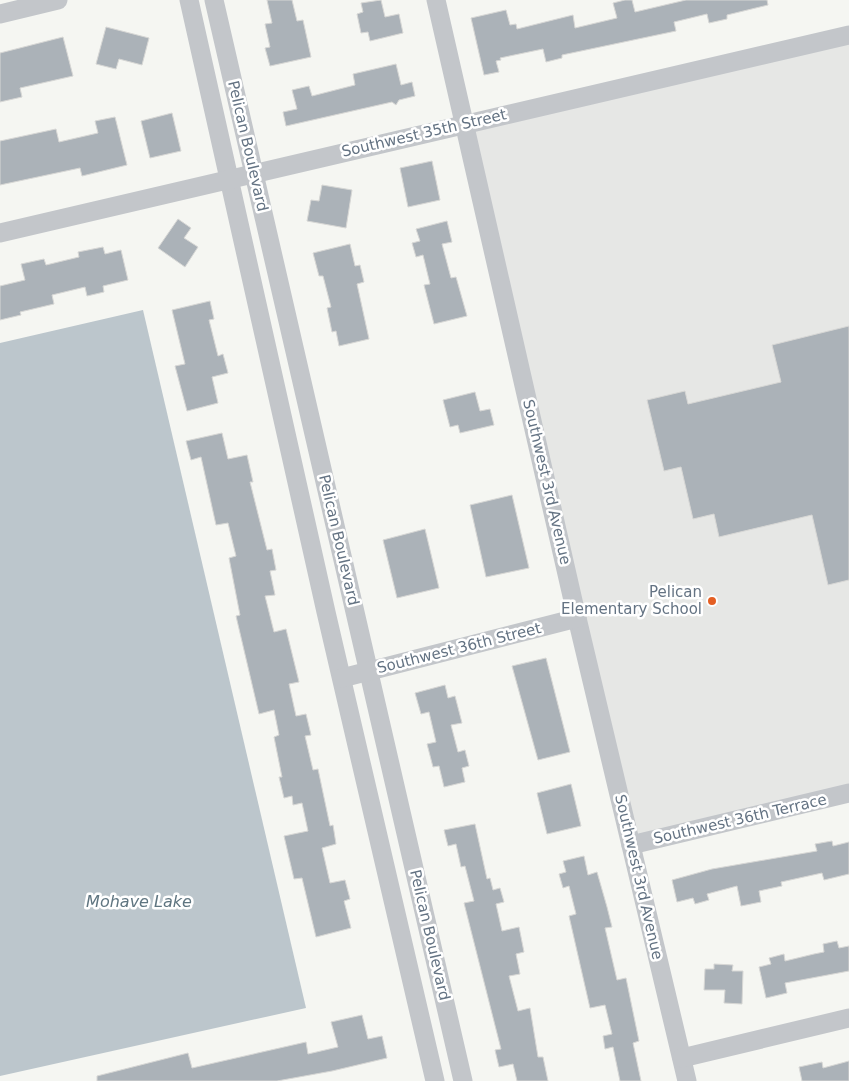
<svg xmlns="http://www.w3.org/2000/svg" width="849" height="1081" viewBox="0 0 849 1081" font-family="'DejaVu Sans',sans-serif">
<rect width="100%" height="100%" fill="#f5f6f2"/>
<polygon fill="#e6e7e5" points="849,34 849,793 631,845 463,124"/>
<polygon fill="#bcc6cc" points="143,310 306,1008 0,1076 0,343"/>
<g fill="#abb2b8" stroke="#d7d7d5">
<polygon points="267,0 292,0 297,21 303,20 311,57 270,66 265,48 270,47 265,24 272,23"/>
<polygon points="381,0 385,17 399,14 403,33 370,41 368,32 361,33 357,14 363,12 361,3"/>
<polygon points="625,0 632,0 635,12 686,0 767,0 768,5 727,15 727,19 709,23 707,14 674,22 676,31 562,55 562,58 546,62 543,49 500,58 501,60 496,61 499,72 484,75 471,18 506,10 510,25 516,24 517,29 573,15 575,28 617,18 613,3"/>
<polygon points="106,27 149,38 142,65 119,59 116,69 96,64"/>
<polygon points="63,37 73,76 20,88 22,97 0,102 0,53"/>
<polygon points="396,64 401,85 412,82 415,96 399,100 396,105 392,102 286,126 283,112 297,109 292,90 309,86 312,96 355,85 353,74"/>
<polygon points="172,113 181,151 150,158 141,121"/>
<polygon points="115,117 127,165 82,176 80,168 0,185 0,141 56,129 59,142 98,133 95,121"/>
<polygon points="432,161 440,200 408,207 400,168"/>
<polygon points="322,185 352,190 346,228 307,221 311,200 319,201"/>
<polygon points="178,219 191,228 184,238 198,247 185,267 158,248"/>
<polygon points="447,221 452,242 442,244 451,278 456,277 467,316 434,324 424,285 430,284 423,255 416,257 412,243 420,241 416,229"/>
<polygon points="350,244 355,266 360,265 364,282 357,284 369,339 339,346 336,331 332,332 327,308 331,307 323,276 319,276 313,253"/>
<polygon points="103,247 105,254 121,250 128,280 103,286 104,292 87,296 85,287 52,295 54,304 20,312 21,315 0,320 0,286 25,280 21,264 44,259 46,265 79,257 78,252"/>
<polygon points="210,301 214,319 209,320 218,356 223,354 228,373 212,377 218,403 187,411 175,366 185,364 172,310"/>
<polygon points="849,326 849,580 828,585 812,515 719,537 714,514 693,519 681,467 664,471 647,400 685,391 688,404 781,382 772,345"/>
<polygon points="475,392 480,411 490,409 494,425 460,433 458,425 450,427 443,400"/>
<polygon points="222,433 228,459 247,455 253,482 250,482 267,550 272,549 276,570 270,571 275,595 265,596 274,632 286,629 299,682 289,684 296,716 306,714 311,735 305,736 313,770 318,769 330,826 333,825 336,844 322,848 330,883 345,880 350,899 344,901 351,928 316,937 302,878 294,879 284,836 308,831 302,803 293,805 292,796 284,798 279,777 282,777 274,737 279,735 274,710 259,714 236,616 240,615 229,558 236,556 228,523 216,525 201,457 191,460 186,441"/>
<polygon points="512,495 529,568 486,577 470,505"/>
<polygon points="425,529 439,588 397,598 383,540"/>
<polygon points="546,658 570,752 538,760 512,666"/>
<polygon points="445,685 448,698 455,696 462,723 451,725 458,752 465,750 469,766 462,768 465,782 444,787 439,766 433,767 427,744 436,742 429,712 421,714 415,693"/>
<polygon points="571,784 581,826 547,834 537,793"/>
<polygon points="475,824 487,879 490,878 493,890 500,888 504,902 496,904 502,931 519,927 524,952 516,954 520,974 509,976 518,1011 530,1008 538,1057 543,1057 548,1081 517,1081 513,1064 499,1067 495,1050 501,1049 464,903 474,901 465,866 461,867 456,844 448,846 444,830"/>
<polygon points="832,841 833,846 849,842 849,874 824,880 822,873 781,882 782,886 759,891 761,902 741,906 737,886 707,894 709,900 695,904 693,898 677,902 672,880 712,869 817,851 815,844"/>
<polygon points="584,856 588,875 597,872 607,907 612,927 605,928 617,980 626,978 639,1041 633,1043 641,1081 620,1081 613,1047 605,1049 603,1036 612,1034 605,1005 590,1008 569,916 576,914 569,886 563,888 559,874 566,872 563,861"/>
<polygon points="837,941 839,948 849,946 849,971 785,983 787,993 766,998 759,967 771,964 769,958 784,954 785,961 814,954 824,952 823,944"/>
<polygon points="714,964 733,965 732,971 743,971 742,1004 724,1003 725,990 704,990 705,969 714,969"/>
<polygon points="362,1015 368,1039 382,1036 387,1058 332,1071 277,1081 97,1081 97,1076 188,1053 192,1068 306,1042 308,1054 338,1047 331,1022"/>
<polygon points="849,1061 849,1081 802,1081 799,1067 822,1062 823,1068"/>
</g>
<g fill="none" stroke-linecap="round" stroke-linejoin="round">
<g stroke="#c3c6ca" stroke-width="19">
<polyline points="189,0 326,612 435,1081"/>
<polyline points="214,0 463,1081"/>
<polyline points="436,0 577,618 687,1081"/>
<polyline points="0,14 58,0"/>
<polyline points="0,233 849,35"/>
<polyline points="342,678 577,618"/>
<polyline points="631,845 849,793"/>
<polyline points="682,1058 849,1018"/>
</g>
</g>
<circle fill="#e45f23" stroke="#fff" stroke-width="2" cx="712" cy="601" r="5"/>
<g text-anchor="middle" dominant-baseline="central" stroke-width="5" stroke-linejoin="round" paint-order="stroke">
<g font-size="15" fill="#647383" stroke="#fff">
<text transform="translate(424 133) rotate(-13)">Southwest 35th Street</text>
<text transform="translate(248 146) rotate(77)">Pelican Boulevard</text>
<text transform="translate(547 482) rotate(77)">Southwest 3rd Avenue</text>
<text transform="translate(339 540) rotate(77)">Pelican Boulevard</text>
<text transform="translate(459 648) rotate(-14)">Southwest 36th Street</text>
<text transform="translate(740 819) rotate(-13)">Southwest 36th Terrace</text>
<text transform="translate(639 877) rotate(77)">Southwest 3rd Avenue</text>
<text transform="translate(430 935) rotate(77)">Pelican Boulevard</text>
</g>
<g font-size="15" fill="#647383" stroke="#fff" text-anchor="end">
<text x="702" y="592">Pelican<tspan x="702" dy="17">Elementary School</tspan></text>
</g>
<g font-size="16" font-style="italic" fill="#5f7580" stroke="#fff">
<text x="139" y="901">Mohave Lake</text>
</g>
</g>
</svg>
